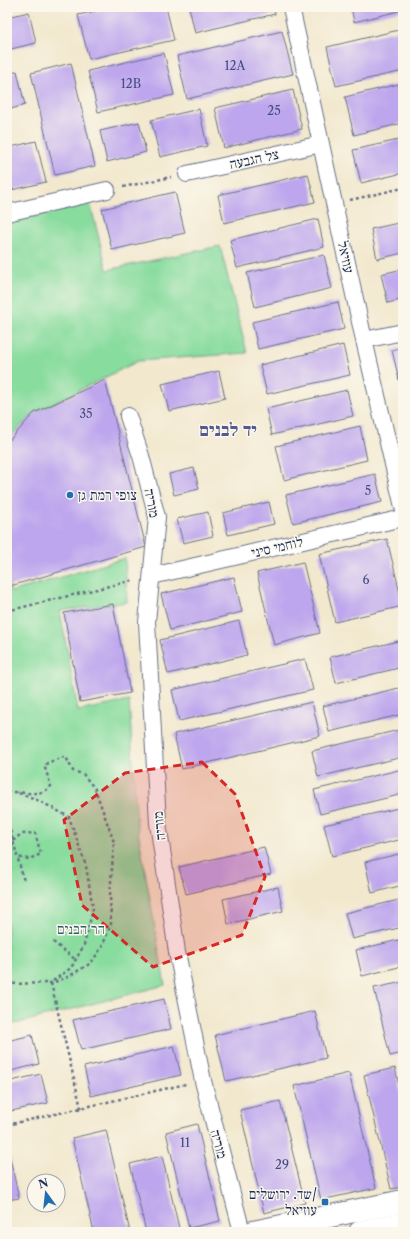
<svg xmlns="http://www.w3.org/2000/svg" width="410" height="1239" viewBox="0 0 410 1239" font-family="'Libre Caslon Text','Frank Ruhl Libre',serif">
<rect width="100%" height="100%" fill="#fbf7ec"/>
<filter id="ink" filterUnits="userSpaceOnUse"><feTurbulence type="fractalNoise" baseFrequency=".025" numOctaves="2"/><feDisplacementMap in="SourceGraphic" scale="8" xChannelSelector="R" yChannelSelector="G"/><feConvolveMatrix kernelMatrix="1 2 1 2 8 2 1 2 1" color-interpolation-filters="sRGB"/></filter>
<filter id="wash" filterUnits="userSpaceOnUse"><feTurbulence type="fractalNoise" baseFrequency=".012" numOctaves="4" result="noise"/><feDisplacementMap in="SourceGraphic" scale="16" xChannelSelector="R" yChannelSelector="G"/><feGaussianBlur stdDeviation="0.9" result="paint"/><feColorMatrix in="noise" values="0 0 0 0 0 0 0 0 0 0 0 0 0 0 0 0 0 1.4 0 .05"/><feComposite in="paint" operator="in"/></filter>
<g filter="url(#wash)">
<rect width="100%" height="100%" fill="#f2e8ce"/>
<g fill="#88dc9e" stroke="#52867e">
<polygon points="90,203 107,270 220,246 247,353 138,361 34,413 7,440 7,223"/>
<polygon points="125,558 127,602 60,611 78,711 129,701 137,825 165,985 7,1026 7,579 11,592"/>
</g>
<g id="blocks">
<g fill="#bda6ed">
<polygon points="113,7 166,7 174,40 89,59 78,15"/>
<polygon points="189,7 274,7 275,14 195,33"/>
<polygon points="351,7 403,7 403,10 354,22"/>
<polygon points="29,12 36,43 7,50 7,17"/>
<polygon points="403,29 403,71 336,86 327,47"/>
<polygon points="282,31 293,74 187,99 177,56"/>
<polygon points="164,53 174,95 98,112 88,71"/>
<polygon points="71,63 95,166 55,175 31,73"/>
<polygon points="17,71 25,105 7,110 7,74"/>
<polygon points="403,83 403,123 354,135 345,97"/>
<polygon points="293,90 302,129 224,148 215,108"/>
<polygon points="199,109 207,146 160,157 151,120"/>
<polygon points="139,122 146,152 107,162 100,131"/>
<polygon points="403,139 403,173 361,183 353,150"/>
<polygon points="36,141 46,182 7,191 7,148"/>
<polygon points="308,174 315,202 224,223 218,195"/>
<polygon points="175,192 185,233 112,250 102,209"/>
<polygon points="318,219 324,247 237,268 230,240"/>
<polygon points="403,222 403,253 377,259 371,229"/>
<polygon points="324,255 332,288 255,307 247,273"/>
<polygon points="403,269 403,299 388,303 381,274"/>
<polygon points="338,302 344,329 258,349 252,322"/>
<polygon points="343,345 350,375 267,394 260,365"/>
<polygon points="403,347 403,393 402,393 392,350"/>
<polygon points="219,371 225,398 169,411 162,384"/>
<polygon points="105,380 146,547 10,586 7,576 7,443 34,413"/>
<polygon points="347,390 353,416 272,435 266,409"/>
<polygon points="360,426 367,460 284,480 276,446"/>
<polygon points="194,468 199,489 174,495 169,474"/>
<polygon points="375,474 382,502 293,523 286,495"/>
<polygon points="269,502 274,524 228,535 223,513"/>
<polygon points="208,512 213,536 183,543 177,519"/>
<polygon points="387,539 403,606 335,622 319,554"/>
<polygon points="303,562 320,633 274,645 257,573"/>
<polygon points="234,577 242,612 170,630 161,594"/>
<polygon points="113,604 130,693 80,702 64,613"/>
<polygon points="239,621 247,655 168,674 160,640"/>
<polygon points="403,640 403,667 336,683 330,657"/>
<polygon points="305,659 313,690 179,721 172,690"/>
<polygon points="403,687 403,714 329,732 323,706"/>
<polygon points="312,702 320,736 182,769 174,734"/>
<polygon points="403,729 403,757 318,777 312,751"/>
<polygon points="403,769 403,794 320,814 314,790"/>
<polygon points="403,807 403,839 332,856 324,825"/>
<polygon points="264,847 271,874 186,894 179,867"/>
<polygon points="403,853 403,885 372,893 365,862"/>
<polygon points="278,887 283,911 228,924 223,899"/>
<polygon points="403,899 403,927 352,939 345,913"/>
<polygon points="403,939 403,966 362,976 356,950"/>
<polygon points="403,982 403,1053 390,1056 374,988"/>
<polygon points="164,999 171,1029 81,1050 73,1020"/>
<polygon points="315,1011 326,1058 226,1081 215,1035"/>
<polygon points="32,1035 39,1064 7,1072 7,1041"/>
<polygon points="174,1046 181,1075 91,1096 84,1067"/>
<polygon points="395,1068 403,1102 403,1187 391,1189 364,1075"/>
<polygon points="349,1073 376,1188 321,1200 294,1086"/>
<polygon points="41,1074 48,1103 7,1112 7,1082"/>
<polygon points="280,1101 305,1203 264,1213 240,1110"/>
<polygon points="197,1124 220,1221 189,1228 166,1132"/>
<polygon points="106,1130 130,1232 94,1232 72,1138"/>
<polygon points="7,1154 9,1154 19,1198 7,1200"/>
<polygon points="162,1156 180,1232 146,1232 130,1164"/>
</g>
</g>
</g>
<g filter="url(#ink)">
<use href="#blocks" fill-opacity="0" stroke="#667085" stroke-width="1"/>
<g fill="none" stroke-linecap="round" stroke-linejoin="round">
<g stroke="#667085" stroke-width="18">
<g id="street">
<polyline points="291,7 364,340 403,507"/>
<polyline points="187,174 321,144"/>
<polyline points="7,213 107,190"/>
<polyline points="364,340 403,332"/>
<polyline points="128,416 141,456 157,517 147,622 158,823 177,952 203,1081 242,1232"/>
<polyline points="152,576 403,518"/>
</g>
</g>
<g stroke="#667085" stroke-width="24">
<g id="secondary">
<polyline points="253,1232 403,1201"/>
<polyline points="360,1232 403,1223"/>
</g>
</g>
<g stroke="#667085" stroke-width="2.5" stroke-dasharray="3 3" stroke-linecap="butt">
<polyline points="123,187 171,177"/>
<polyline points="350,200 403,188"/>
<polyline points="7,611 134,580"/>
<path d="M 7,791 C 29,793 50,807 69,817 L 86,866 L 93,909 L 84,945 L 71,968 L 53,981"/>
<polyline points="7,806 7,808"/>
<polyline points="7,819 24,881"/>
<polyline points="13,841 21,834 35,833 41,854 29,859 17,857"/>
<polyline points="7,847 14,845"/>
<polyline points="53,942 76,960"/>
<polyline points="51,983 81,1108"/>
<path d="M 7,984 L 51,983 L 66,978 L 91,963 L 102,947 L 111,924 L 110,895 L 114,842 L 95,789 L 83,774 L 73,771 L 66,757 L 64,757 L 47,763 L 45,768 L 51,786 C 43,796 28,793 17,792"/>
<polyline points="7,1125 186,1084"/>
</g>
<use href="#street" stroke="#fff" stroke-width="16"/>
<use href="#secondary" stroke="#fff" stroke-width="22"/>
</g>
</g>
<path fill="#d62828" fill-opacity="0.2" stroke="#d62828" stroke-width="3" stroke-dasharray="8 5" stroke-linejoin="round" d="M 202,762 L 235,794 L 265,877 L 242,935 L 153,967 L 82,905 L 64,820 L 125,773 Z"/>
<g fill="#1f6fb2" stroke="#fbf7ec" stroke-width="1.5">
<circle cx="70" cy="495" r="4"/>
<rect x="321" y="1198" width="8" height="8" rx="2"/>
</g>
<g text-anchor="middle" dominant-baseline="central" stroke-width="3" stroke-linejoin="round" paint-order="stroke">
<g font-size="12" fill="#444d82">
<text x="235" y="65">12A</text>
<text x="131" y="83">12B</text>
<text x="274" y="110">25</text>
<text x="86" y="413">35</text>
<text x="368" y="490">5</text>
<text x="366" y="579">6</text>
<text x="185" y="1142">11</text>
<text x="282" y="1164">29</text>
</g>
<g font-size="14" fill="#1b2f5e" stroke="#fbf7ec">
<text transform="translate(254 159) rotate(-12)">צל הגבעה</text>
<text transform="translate(346 257) rotate(78)">עוזיאל</text>
<text transform="translate(152 503) rotate(79)">מוריה</text>
<text transform="translate(277 547) rotate(-13)">לוחמי סיני</text>
<text transform="translate(159 826) rotate(-96)">מוריה</text>
<text transform="translate(219 1144) rotate(75)">מוריה</text>
</g>
<g font-size="14" fill="#1b2f5e" stroke="#fbf7ec" text-anchor="start">
<text x="78" y="495">צופי רמת גן</text>
<text x="317" y="1194" text-anchor="end">שד. ירושלים/<tspan x="317" dy="16">עוזיאל</tspan></text>
</g>
<g font-size="14" fill="#365a6e" stroke="#fbf7ec">
<text x="81" y="929">הר הבנים</text>
</g>
<g font-size="18" font-weight="bold" fill="#545990" stroke="#fbf7ec">
<text x="228" y="430">יד לבנים</text>
</g>
</g>
<rect width="410" height="1239" fill="none" stroke="#fbf7ec" stroke-width="24"/>
<g transform="translate(46 1193) rotate(345)"><circle r="19" fill="#fbf7ec" stroke="#a1a7b3"/>
<path d="M0-3L7 15L0 10L-7 15Z" fill="#1f6fb2"/>
<text y="-6" font-size="11" font-weight="bold" text-anchor="middle" fill="#1b2f5e">N</text>
</g>
</svg>
